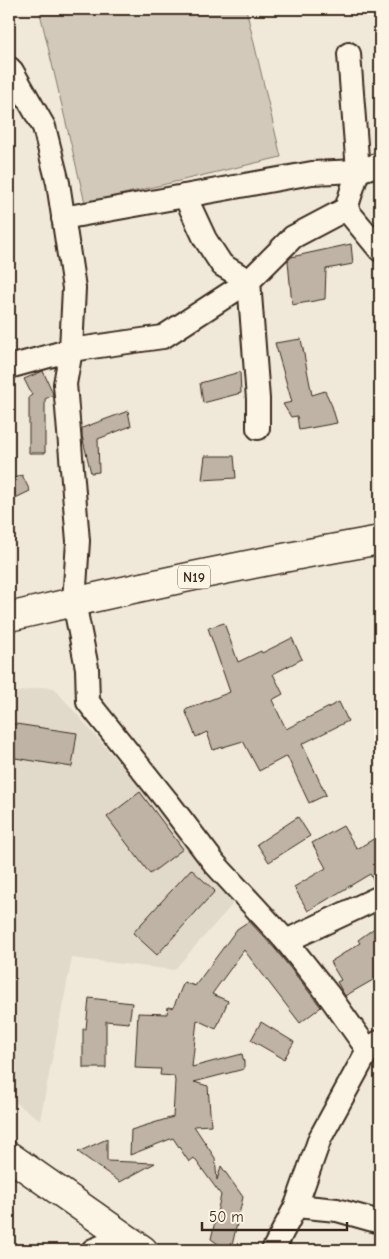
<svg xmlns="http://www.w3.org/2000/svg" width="389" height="1259" viewBox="0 0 389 1259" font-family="'Comic Neue',sans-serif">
<rect width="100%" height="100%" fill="#f0e9d9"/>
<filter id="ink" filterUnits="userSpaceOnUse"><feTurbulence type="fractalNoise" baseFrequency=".02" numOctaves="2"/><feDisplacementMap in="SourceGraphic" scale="10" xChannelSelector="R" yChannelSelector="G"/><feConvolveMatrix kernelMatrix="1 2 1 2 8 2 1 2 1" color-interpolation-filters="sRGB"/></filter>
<g filter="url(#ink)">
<polygon fill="#e1d9c9" points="42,687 54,688 230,891 232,905 174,970 72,958 40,1120 9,1098 9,694"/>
<polygon fill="#d2c9ba" stroke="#867a6c" points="39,9 246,9 281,157 85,203"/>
<g fill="#beb3a4" stroke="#3b2a1e">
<polygon points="351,244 353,264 326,269 325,299 292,305 288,261 291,257"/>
<polygon points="301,339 312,395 325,391 332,406 337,423 299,430 297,416 291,417 283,404 292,402 275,343"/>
<polygon points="43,371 52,391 53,395 45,399 45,453 29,453 29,397 32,395 24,379"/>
<polygon points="240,372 241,393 203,403 200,383"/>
<polygon points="128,411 131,426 98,439 99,472 91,473 82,436 82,428"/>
<polygon points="205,456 234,456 236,478 202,480"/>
<polygon points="22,475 30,491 9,501 9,480"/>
<polygon points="224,623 238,662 261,651 262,653 292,638 302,659 273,674 283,694 272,700 286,729 339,702 348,721 302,744 326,795 309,803 287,756 259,771 243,741 213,750 207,732 196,737 185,710 230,692 208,628"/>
<polygon points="9,723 77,733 72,767 9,757"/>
<polygon points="140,792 183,849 150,874 107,817"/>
<polygon points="298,817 310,836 269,862 257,844"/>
<polygon points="343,826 357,849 380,835 380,884 376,885 370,874 308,911 294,887 326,868 312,843"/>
<polygon points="191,869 215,891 157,955 133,933"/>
<polygon points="249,921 276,950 321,1007 300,1023 244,950 212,994 228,1001 216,1029 197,1020 192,1067 242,1054 244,1062 244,1069 194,1082 208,1086 211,1125 194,1126 215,1158 217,1180 221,1166 243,1197 231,1250 227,1250 211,1239 221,1195 194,1158 189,1162 173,1138 130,1155 131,1130 173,1117 175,1081 174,1076 160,1075 161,1069 135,1068 138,1013 167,1014 168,1007 173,1008 184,982 195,986 237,929"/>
<polygon points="380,924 380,976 345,996 337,982 341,980 330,962 360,943 358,940"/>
<polygon points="89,998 132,1003 129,1023 106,1021 106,1068 83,1068 83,1029 86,1029"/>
<polygon points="261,1022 294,1042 284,1059 251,1040"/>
<polygon points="107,1139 107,1161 155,1163 120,1182 78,1152"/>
</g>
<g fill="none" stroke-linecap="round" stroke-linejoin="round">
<g stroke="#3b2a1e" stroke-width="26">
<g id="street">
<polyline points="9,68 12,71 44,127 58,183 74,288 71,350 65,384 78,541 74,602 87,668 88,702 167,801 215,864 286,941 328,994 368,1050"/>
<polyline points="185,196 205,239 222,265 249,281"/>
<polyline points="346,209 380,250"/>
<polyline points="63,218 312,173 358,171 380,164"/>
<polyline points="249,281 258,399 258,428"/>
<polyline points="9,367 71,350 163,337 249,281 293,237 346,209 358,171 349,54"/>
<polyline points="286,941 380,897"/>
<polyline points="296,1206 337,1210 380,1222"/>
<polyline points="93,1250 124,1238"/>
<polyline points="273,1250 296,1206 320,1138 368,1050 379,1042"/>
</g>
</g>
<g stroke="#3b2a1e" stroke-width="31">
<polyline id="secondary" points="9,1156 143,1250"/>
</g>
<g stroke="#3b2a1e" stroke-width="31">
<path id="primary" d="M 9,617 C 132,588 256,562 380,540"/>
</g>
<use href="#street" stroke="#fcf5e5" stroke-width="22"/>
<use href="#secondary" stroke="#fcf5e5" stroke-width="28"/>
<use href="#primary" stroke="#fcf5e5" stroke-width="28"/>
</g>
</g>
<g text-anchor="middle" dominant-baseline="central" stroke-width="4.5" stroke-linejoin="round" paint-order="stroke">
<rect fill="#fcf5e5" stroke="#75675a" stroke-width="1" x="178" y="565.5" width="32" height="23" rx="4"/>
<g font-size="14" font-weight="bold" fill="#3b2a1e">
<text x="194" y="577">N19</text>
</g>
</g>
<rect width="389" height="1259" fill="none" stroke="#fcf5e5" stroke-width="30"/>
<rect x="15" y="15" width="359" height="1229" fill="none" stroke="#3b2a1e" stroke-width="2" filter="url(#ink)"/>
<path d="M202 1222v8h145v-8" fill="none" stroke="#3b2a1e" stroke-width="2.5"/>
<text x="209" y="1222" font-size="15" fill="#3b2a1e" stroke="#fcf5e5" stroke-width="4" paint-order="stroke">50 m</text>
</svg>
